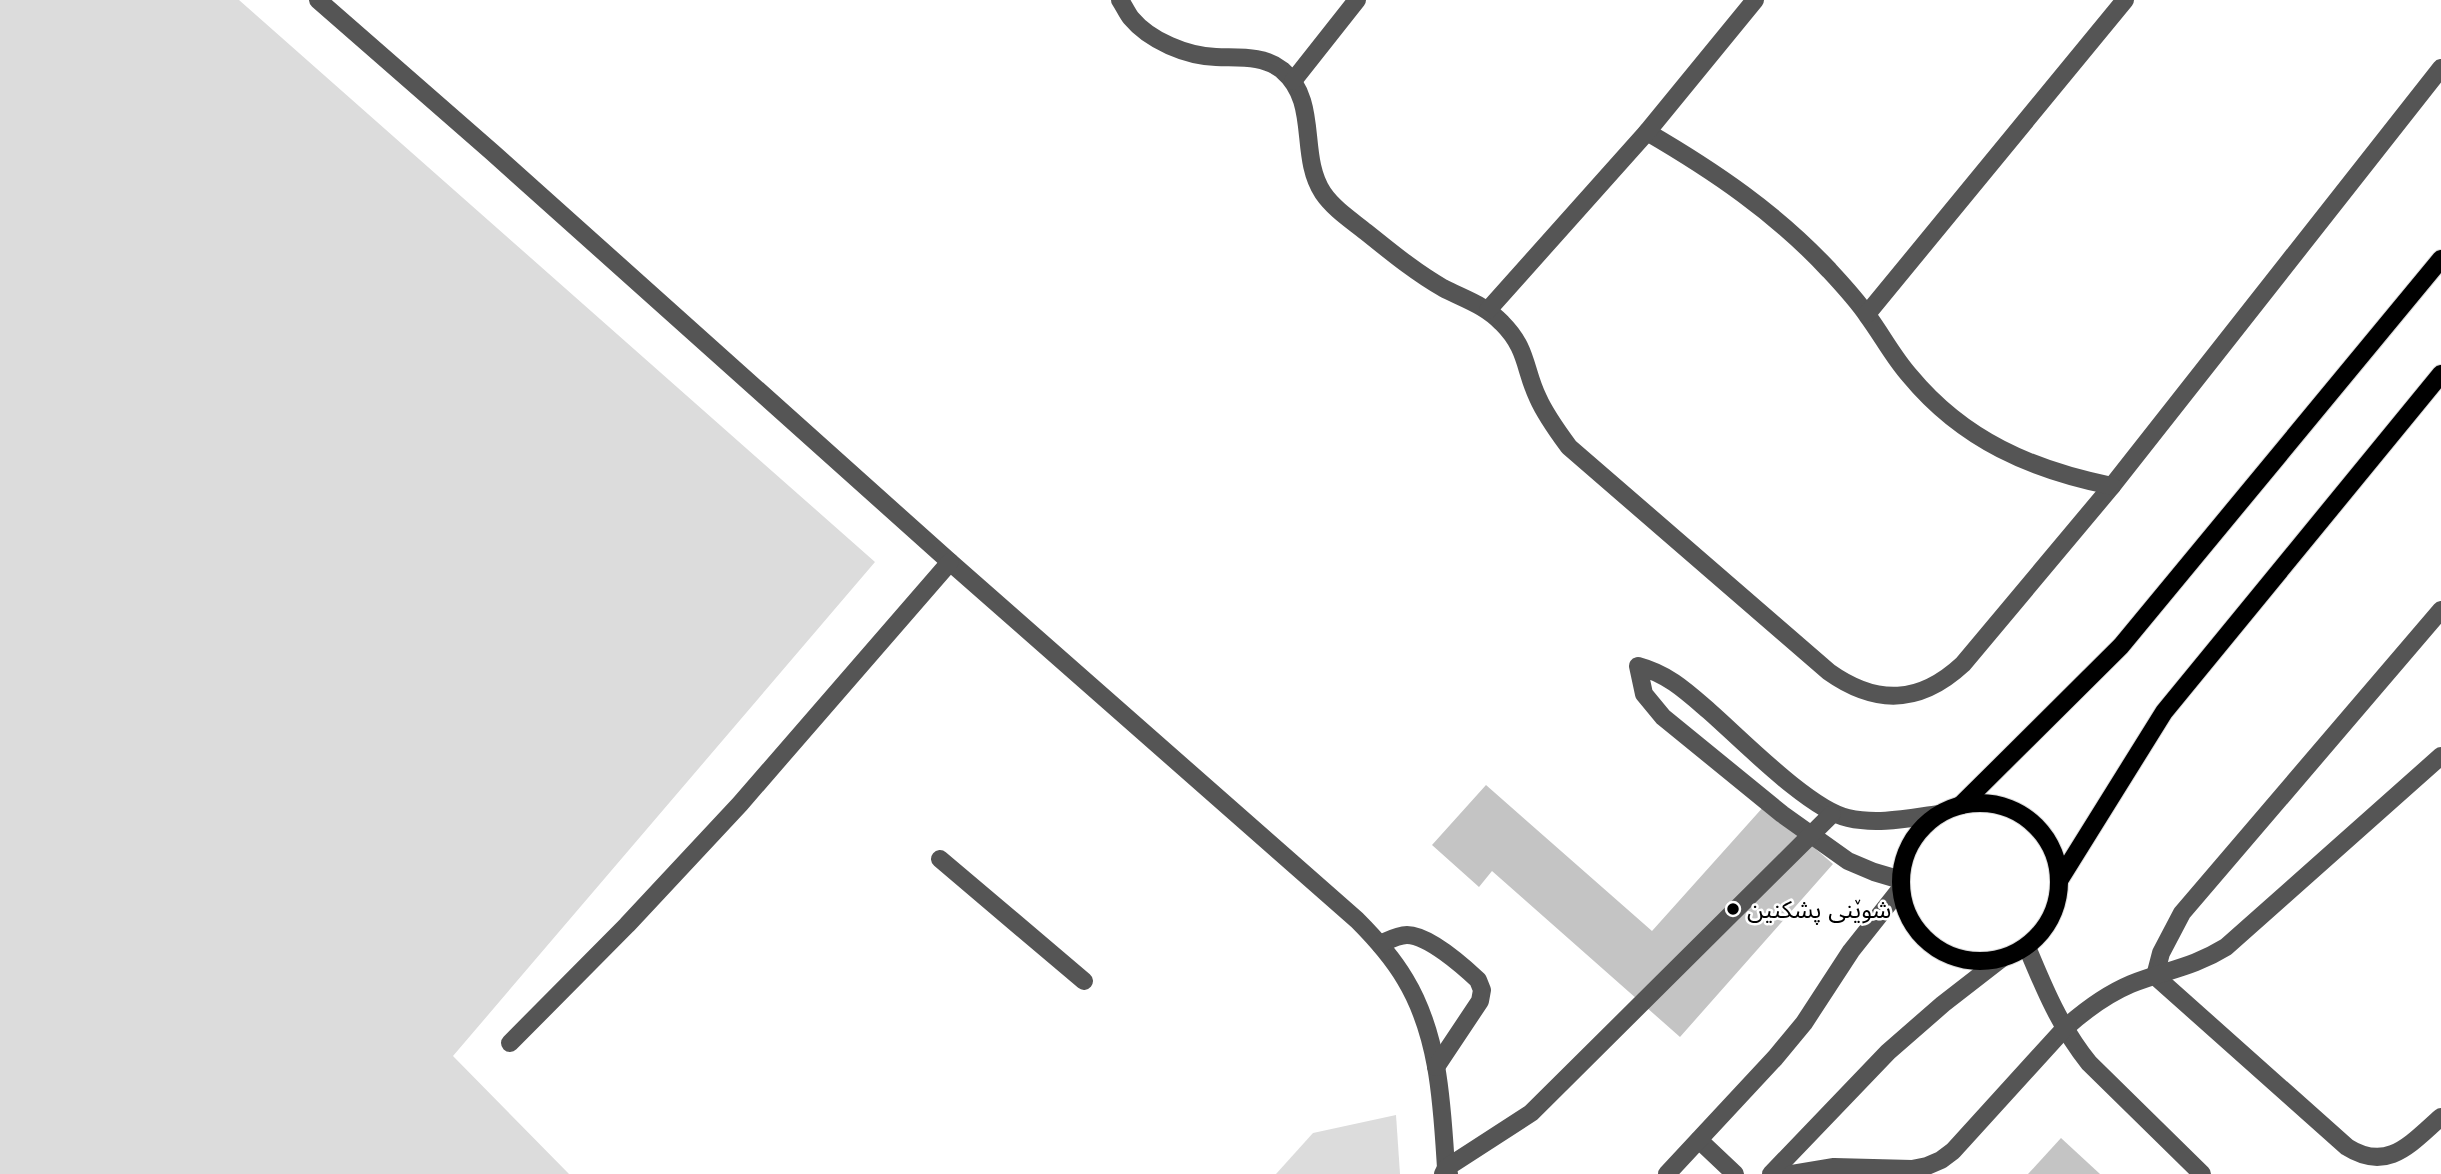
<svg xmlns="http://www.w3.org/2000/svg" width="2441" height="1174" viewBox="0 0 2441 1174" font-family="Inter,'Noto Sans Arabic',sans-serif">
<rect width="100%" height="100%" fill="#fff"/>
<g fill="#dcdcdc">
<polygon points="0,0 239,0 875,562 453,1056 569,1174 0,1174"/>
<polygon points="1396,1115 1400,1174 1276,1174 1313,1133"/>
</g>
<g fill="#c4c4c4">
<polygon points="1486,785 1652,931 1765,805 1833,864 1680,1037 1492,871 1479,887 1432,845"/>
<polygon points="2061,1138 2100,1174 2028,1174"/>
</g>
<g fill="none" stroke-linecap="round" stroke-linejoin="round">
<g stroke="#dbdbdb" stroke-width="20">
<g id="major">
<circle cx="1980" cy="882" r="79"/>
<polyline points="1961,805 2121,646 2441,259"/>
<polyline points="2060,879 2164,712 2441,374"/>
</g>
</g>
<g stroke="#555" stroke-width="18">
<path d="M 318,0 L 492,152 L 950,562 L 1357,920 C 1375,938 1392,957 1405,979 C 1439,1035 1442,1104 1446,1168 L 1449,1174"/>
<path d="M 1120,0 C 1124,6 1127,13 1131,18 C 1150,41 1187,56 1216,57 C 1239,58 1263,55 1282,70 C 1320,102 1298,155 1323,193 C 1334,209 1351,220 1366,232 C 1391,252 1415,272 1443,288 C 1464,299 1485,305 1502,323 C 1528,349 1524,369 1538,398 C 1546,416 1558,432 1569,447 L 1829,672 C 1877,706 1920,704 1963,664 L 2112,486 L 2441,68"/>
<polyline points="1293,81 1357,0"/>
<path d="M 1647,132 C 1714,171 1776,213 1829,270 C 1842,284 1856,299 1867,315 C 1882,335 1893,357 1910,376 C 1963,440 2032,470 2112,486"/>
<polyline points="1488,310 1647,132 1755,0"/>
<polyline points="1867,314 2125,0"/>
<polyline points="940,859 1084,981"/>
<path d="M 1901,880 L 1874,872 L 1848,861 L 1782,814 L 1663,717 L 1644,694 L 1638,666 C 1668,674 1686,691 1709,711 C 1741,739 1810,810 1848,818 C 1878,825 1909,818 1939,814"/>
<path d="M 1380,944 C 1389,940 1398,935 1407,935 C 1428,935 1463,966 1478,980 L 1482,990 L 1480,1001 L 1436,1067"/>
<path d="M 2027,947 C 2044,988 2060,1027 2089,1063 L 2202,1174"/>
<polyline points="2155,976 2161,953 2182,913 2441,610"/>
<path d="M 2155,976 L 2347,1147 C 2388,1173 2411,1143 2441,1117"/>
<polyline points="510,1043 627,925 740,804 950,562"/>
<polyline points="1699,1140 1735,1174"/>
<polyline points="1443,1174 1446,1168 1531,1113 1832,814"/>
<polyline points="1667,1174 1775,1058 1804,1023 1851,951 1901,888"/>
<polyline points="1771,1174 1888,1052 1943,1004 2001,959"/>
<path d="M 1792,1174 L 1834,1167 L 1912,1169 L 1927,1166 L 1941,1160 L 1953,1151 L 2064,1029 C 2084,1011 2105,995 2131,984 C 2166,970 2192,968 2226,947 L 2441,756"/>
</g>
<use href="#major" stroke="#000" stroke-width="18"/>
</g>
<circle fill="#000" stroke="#fff" stroke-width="2.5" cx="1733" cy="909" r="7"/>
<g text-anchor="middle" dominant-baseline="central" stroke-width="5" stroke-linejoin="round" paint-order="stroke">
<g font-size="24" fill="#000" stroke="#fff" text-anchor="start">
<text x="1747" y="909">شوێنی پشکنین</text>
</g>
</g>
</svg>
